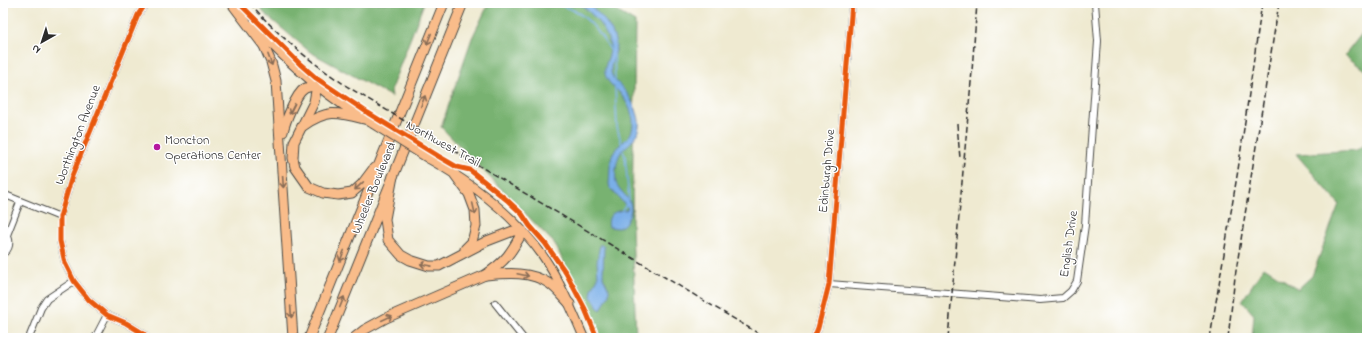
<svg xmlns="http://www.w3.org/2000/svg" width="1370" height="341" viewBox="0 0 1370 341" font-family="'Indie Flower',sans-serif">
<rect width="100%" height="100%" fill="#fff"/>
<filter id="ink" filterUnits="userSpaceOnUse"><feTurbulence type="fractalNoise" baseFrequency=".025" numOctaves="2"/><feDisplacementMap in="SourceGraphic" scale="8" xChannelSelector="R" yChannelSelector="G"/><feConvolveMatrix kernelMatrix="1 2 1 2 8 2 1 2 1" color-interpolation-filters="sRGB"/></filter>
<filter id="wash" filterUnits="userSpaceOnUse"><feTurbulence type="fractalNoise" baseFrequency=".012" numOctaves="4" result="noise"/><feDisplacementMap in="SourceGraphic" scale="16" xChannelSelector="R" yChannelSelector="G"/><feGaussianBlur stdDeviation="0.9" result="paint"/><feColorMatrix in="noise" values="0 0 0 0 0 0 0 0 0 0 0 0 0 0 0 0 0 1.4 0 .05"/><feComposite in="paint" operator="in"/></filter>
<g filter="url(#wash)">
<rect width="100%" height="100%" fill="#efead1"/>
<g fill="#78b271" stroke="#526e4e">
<polygon points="256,3 424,3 391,89 392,97 310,52 265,14"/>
<polygon points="489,3 603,3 635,22 632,226 636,338 599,338 555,244 441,127 472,38"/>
<polygon points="1367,27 1367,72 1345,55"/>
<polygon points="1367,142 1367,338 1252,338 1254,315 1242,301 1264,267 1298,289 1312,276 1339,204 1296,154 1357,150"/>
</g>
<g fill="#7aafe8" stroke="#526d8a">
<path d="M 579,3 L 587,3 C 601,15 620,33 615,54 C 613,61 609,68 612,75 C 614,81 621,85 625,91 C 632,99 641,117 639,127 C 636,144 624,144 619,156 C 616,163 615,175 616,183 C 623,197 636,199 629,217 C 626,222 624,226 618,228 L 609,227 C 606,215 615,210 626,210 L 628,208 L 610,188 L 609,184 C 610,175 609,162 613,153 C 619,142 633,139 633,124 C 634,115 626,100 620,93 C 615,88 609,84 606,77 C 602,67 609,60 610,50 C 611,33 592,13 579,3 Z"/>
<polygon points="600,244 604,247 603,277 609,289 609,294 601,310 597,307 596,303 591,297 592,289 598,278 597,262"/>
</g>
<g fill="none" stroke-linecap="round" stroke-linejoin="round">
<g stroke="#7aafe8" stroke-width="1.5">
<path d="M 558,3 C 563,8 569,8 575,11 C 591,20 601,35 611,51"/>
<polyline points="614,55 615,80"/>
<polyline points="615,87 617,127 622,145"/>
<polyline points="623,151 625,156 629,200"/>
<polyline points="622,210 627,203"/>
</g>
</g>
</g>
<g filter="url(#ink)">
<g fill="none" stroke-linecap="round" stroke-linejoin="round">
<g stroke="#484844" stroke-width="8">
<g id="minor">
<polyline points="146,3 138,15 72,176 60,217 60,241 65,263 74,281 89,300 107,315 126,323 144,334 147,338"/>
<polyline points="3,194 60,217"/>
<path d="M 3,253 C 10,250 11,241 7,235 L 20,202"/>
<polyline points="829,284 1040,300 1063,298 1071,291 1077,281 1085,225 1098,41 1095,3"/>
<polyline points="495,303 523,338"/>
<polyline points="29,338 41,308 47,299 74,281"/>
<polyline points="95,338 107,315"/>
<polyline points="814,338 818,328 829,284 852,3"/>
</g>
</g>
<g stroke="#484844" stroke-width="10">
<g id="major">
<path d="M 253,25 C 288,63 327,98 373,124"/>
<path d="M 429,159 C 472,183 514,215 543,256 C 560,281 572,310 584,338"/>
</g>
</g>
<g stroke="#484844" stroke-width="11">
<g id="highway">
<polyline points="233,5 264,46 271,62 276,81 293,338"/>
<path d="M 303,126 C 327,109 337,112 364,119"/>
<path d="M 283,132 C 285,122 296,94 304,89 C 307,87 313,86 317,85 L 314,102 L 294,142 L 293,158 L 295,167 L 309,187 L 323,193 L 338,195 L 352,193 L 362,184 L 374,168"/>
<polyline points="455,175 469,194 475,210 476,226 472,242 465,249"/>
<path d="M 486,275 C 508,273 531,271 550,284 C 557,289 564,298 570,304"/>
<polyline points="309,338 444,3"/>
<polyline points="328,338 463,3"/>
<path d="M 354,338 L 364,330 L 386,318 L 485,275 C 506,261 511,253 523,231 L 513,231 L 487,241 L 439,266 L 429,266 L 410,260 L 401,255 L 388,240 L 385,219 L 393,176"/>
</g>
</g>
<use href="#minor" stroke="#fff" stroke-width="6"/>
<use href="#major" stroke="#f9bc8a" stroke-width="8"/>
<use href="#highway" stroke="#f9bc8a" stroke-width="9"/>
<g stroke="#2b2b2b" stroke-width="1.5" stroke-dasharray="6 3" stroke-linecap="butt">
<path d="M 250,3 C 278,36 312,63 348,87 L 766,338"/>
<polyline points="957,124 960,158"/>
<polyline points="948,338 972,71 977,3"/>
<polyline points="1210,338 1238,170 1262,3"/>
<polyline points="1228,338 1235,277 1279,3"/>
</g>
<g stroke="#484844" stroke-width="10" stroke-linecap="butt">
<polyline id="major-bridge" points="373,124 429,159"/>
</g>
<use href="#major-bridge" stroke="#f9bc8a" stroke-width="8"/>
<g stroke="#fff" stroke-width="8">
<g id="cycleway">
<polyline points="146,3 138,15 72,176 60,217 60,241 65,263 74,281 89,300 107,315 126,323 144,334 147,338"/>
<polyline points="239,3 300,64 316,78 368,113 438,156 457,167 470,170 507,200 522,214 530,226 545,243 566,273 585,309 597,338"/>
<polyline points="814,338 818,328 829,284 852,3"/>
</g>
</g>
<use href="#cycleway" stroke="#e8590c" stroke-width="5"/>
</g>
<defs><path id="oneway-shaft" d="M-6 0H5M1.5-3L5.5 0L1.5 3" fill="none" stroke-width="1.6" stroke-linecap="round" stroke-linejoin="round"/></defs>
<g stroke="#886c56">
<use href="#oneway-shaft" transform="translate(429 39) rotate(112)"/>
<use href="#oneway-shaft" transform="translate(270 60) rotate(70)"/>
<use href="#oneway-shaft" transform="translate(423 101) rotate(-68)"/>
<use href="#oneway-shaft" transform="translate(292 109) rotate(117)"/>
<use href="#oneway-shaft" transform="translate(283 182) rotate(86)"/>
<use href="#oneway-shaft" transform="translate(359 186) rotate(137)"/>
<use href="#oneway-shaft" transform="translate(474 209) rotate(77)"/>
<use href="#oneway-shaft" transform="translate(342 256) rotate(112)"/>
<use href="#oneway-shaft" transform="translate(426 265) rotate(-169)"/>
<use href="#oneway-shaft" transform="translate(523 275) rotate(12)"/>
<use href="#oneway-shaft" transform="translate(342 302) rotate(-68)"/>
<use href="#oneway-shaft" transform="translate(291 312) rotate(86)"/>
<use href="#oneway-shaft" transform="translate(387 318) rotate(-25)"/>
</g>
</g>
<circle fill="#b5179e" stroke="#fff" stroke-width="1.5" cx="157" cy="147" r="4"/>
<g text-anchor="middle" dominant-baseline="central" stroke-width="3" stroke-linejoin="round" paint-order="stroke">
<g font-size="13" fill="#2b2b2b" stroke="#fff">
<text transform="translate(78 135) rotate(-69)">Worthington Avenue</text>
<text transform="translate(443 144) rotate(29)">Northwest Trail</text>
<text transform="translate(827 171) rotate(-85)">Edinburgh Drive</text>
<text transform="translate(374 188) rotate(-68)">Wheeler Boulevard</text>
<text transform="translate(1069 244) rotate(-82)">English Drive</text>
</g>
<g font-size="13" fill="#2b2b2b" stroke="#fff" text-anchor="start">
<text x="165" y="140">Moncton<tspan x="165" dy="15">Operations Center</tspan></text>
</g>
</g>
<rect width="1370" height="341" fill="none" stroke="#fff" stroke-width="16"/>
<g transform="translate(42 42) rotate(219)" stroke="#ffffff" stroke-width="3" paint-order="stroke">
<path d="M0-3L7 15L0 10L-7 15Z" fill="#2b2b2b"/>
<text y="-6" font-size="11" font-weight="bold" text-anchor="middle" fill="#2b2b2b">N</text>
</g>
</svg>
